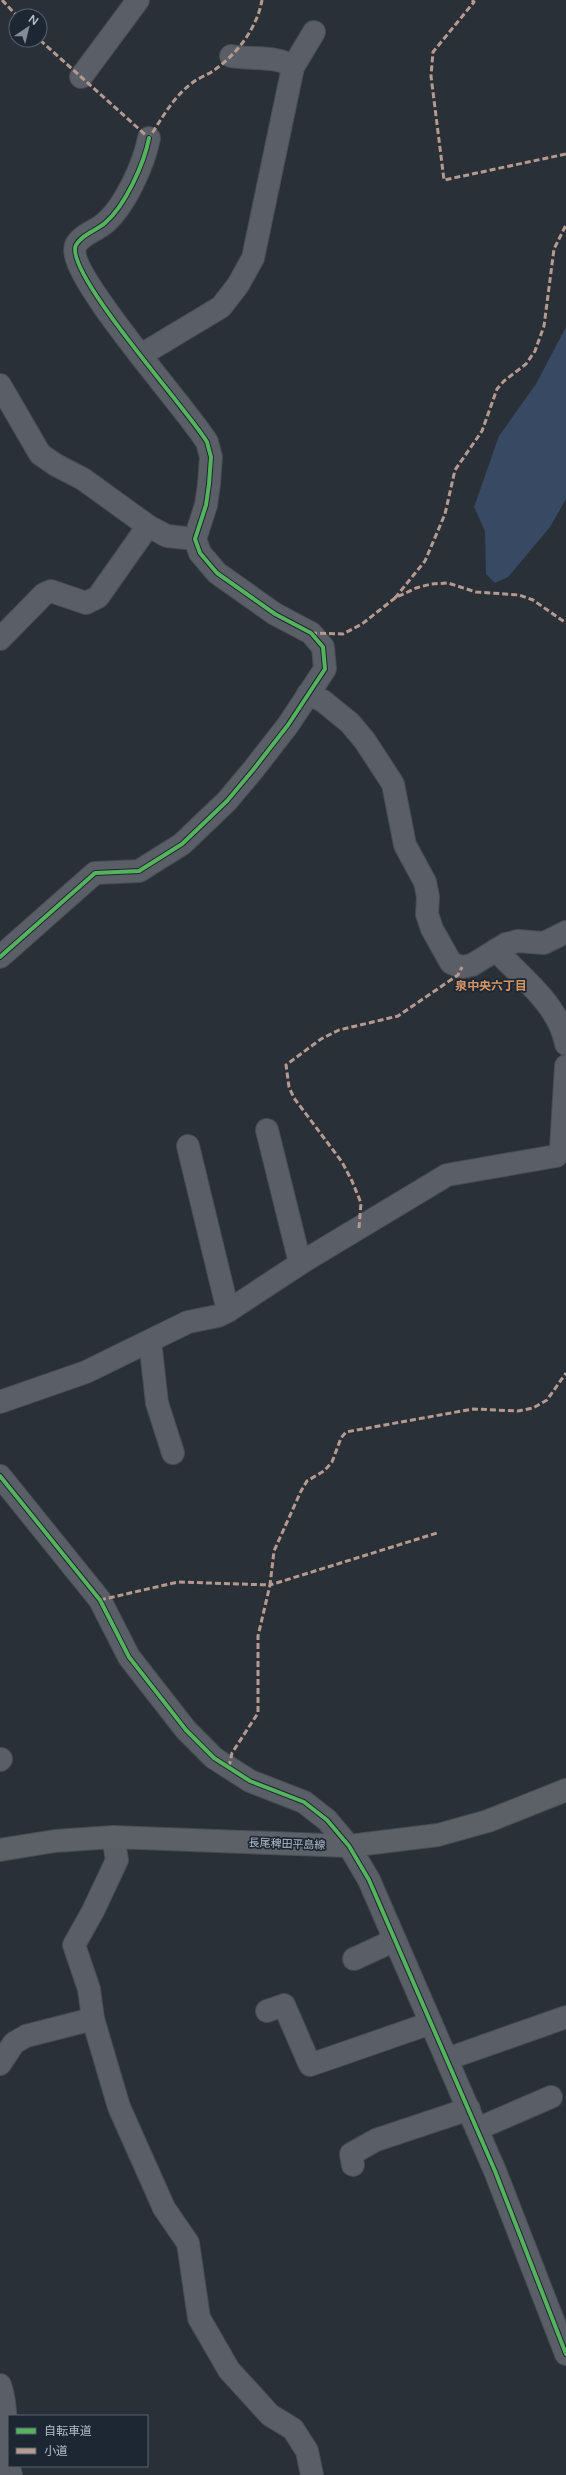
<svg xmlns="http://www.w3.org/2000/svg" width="566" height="2475" viewBox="0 0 566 2475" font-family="'Varela Round','Noto Sans JP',sans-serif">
<rect width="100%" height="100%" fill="#2a3038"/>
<polygon fill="#384963" points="566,327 566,499 550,527 508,577 495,583 486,574 485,531 474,507 499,436 536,384"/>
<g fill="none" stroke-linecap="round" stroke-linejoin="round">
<g stroke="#484c53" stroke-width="24">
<g id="minor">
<path d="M 231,56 C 250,60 278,55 293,67"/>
<polyline points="81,77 138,0"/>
<polyline points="141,355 221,307 238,285 253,258 293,67 314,32"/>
<polyline points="0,385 40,454 56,465 83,479 148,526 167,536 195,539"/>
<polyline points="0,639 44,594 51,591 86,603 98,597 148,526"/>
<polyline points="308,694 323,701 350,723 365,741 393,784 405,845 425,882 428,897 427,914 432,929 451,963 462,967 472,965 506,944 518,941 544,943 566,932"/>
<path d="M 496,950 C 522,978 559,1005 566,1044"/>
<path d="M 0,957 L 95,873 L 139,871 L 182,844 L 227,801 L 253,770 L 288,725 L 325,669 L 323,647 L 311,633 L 275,614 L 217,573 L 200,553 L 195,539 L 206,505 L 209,484 L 211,457 L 207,442 C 189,411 63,272 76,245 C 82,234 96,231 105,223 C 125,206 144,164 149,138"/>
<polyline points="267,1130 300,1263"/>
<polyline points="188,1146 228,1311"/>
<polyline points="150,1341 157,1403 173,1453"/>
<polyline points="0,1402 86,1372 188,1322 218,1316 228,1311 304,1261 447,1175 556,1156 561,1149 566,1066"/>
<polyline points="0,1476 100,1600 129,1657 186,1730 214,1758 250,1781 304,1802 327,1820 349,1846 369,1880 495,2171 566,2354"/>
<polyline points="0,1760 1,1759"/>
<polyline points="354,1959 395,1940"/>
<polyline points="267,2011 284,2005 310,2065 431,2023"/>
<polyline points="93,2019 119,2107 164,2208 188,2243 199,2318 229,2370 270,2415 293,2429 307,2451 312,2475"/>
<polyline points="447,2059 566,2017"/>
<polyline points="0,2064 14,2043 26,2036 93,2019 89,1989 74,1945 93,1911 117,1860 113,1837"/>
<polyline points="477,2129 551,2097"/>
<polyline points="353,2165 351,2154 376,2140 469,2109"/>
<path d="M 0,2385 C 10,2414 2,2446 11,2475"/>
</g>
</g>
<g stroke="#484c55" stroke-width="24">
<polyline id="major" points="0,1850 55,1841 113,1837 349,1846 438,1835 488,1821 566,1790"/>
</g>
<use href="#minor" stroke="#5a5e66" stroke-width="22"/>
<use href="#major" stroke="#5c6168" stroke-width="22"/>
<g stroke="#b69a8f" stroke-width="3" stroke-dasharray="6 3" stroke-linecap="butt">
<polyline points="2,0 17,16"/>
<polyline points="472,0 474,2 433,52 431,76 444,180 566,154"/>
<path d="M 40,40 L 149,138 C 161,120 173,97 192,83 C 197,79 204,76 210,73 C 235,57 257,29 262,0"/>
<polyline points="395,598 425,561 445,514 455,470 482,431 497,389 504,381 526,364 535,351 544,326 554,249 566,225"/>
<polyline points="311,633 343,634 362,624 395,598 416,588 431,584 448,583 476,592 519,595 533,600 566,623"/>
<polyline points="359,1228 361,1203 352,1181 342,1162 294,1098 289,1087 286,1065 321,1039 339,1030 398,1016 458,975 462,967"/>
<polyline points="100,1600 178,1582 270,1585 274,1551 301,1491 307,1481 324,1471 332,1462 341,1438 346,1432 473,1409 518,1411 533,1408 547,1400 566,1373"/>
<polyline points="229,1767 232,1753 258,1713 258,1636 270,1585 437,1533"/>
</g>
<g stroke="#1d2633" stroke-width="6">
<g id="cycleway">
<path d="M 0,957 L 95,873 L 139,871 L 182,844 L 227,801 L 253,770 L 288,725 L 325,669 L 323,647 L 311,633 L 275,614 L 217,573 L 200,553 L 195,539 L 206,505 L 209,484 L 211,457 L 207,442 C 189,411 63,272 76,245 C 82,234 96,231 105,223 C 125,206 144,164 149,138"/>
<polyline points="0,1476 100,1600 129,1657 186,1730 214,1758 250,1781 304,1802 327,1820 349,1846 369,1880 495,2171 566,2354"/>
</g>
</g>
<use href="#cycleway" stroke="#56b35d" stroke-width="4"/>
</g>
<g text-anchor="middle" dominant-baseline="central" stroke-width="3.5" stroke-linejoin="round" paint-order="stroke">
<g font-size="11" fill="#b4bcc9" stroke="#1d2633">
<text transform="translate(287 1844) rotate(2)">長尾稗田平島線</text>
</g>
<g font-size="12" font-weight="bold" fill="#d59563" stroke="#1d2633">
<text x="491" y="986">泉中央六丁目</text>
</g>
</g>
<rect x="8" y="2415" width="140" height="52" fill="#1d2633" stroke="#59626f"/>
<rect x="16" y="2428" width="20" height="6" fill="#56b35d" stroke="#59626f"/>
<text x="44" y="2435" font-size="12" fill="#b4bcc9">自転車道</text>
<rect x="16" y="2448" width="20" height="6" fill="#b69a8f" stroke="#59626f"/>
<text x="44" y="2455" font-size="12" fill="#b4bcc9">小道</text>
<g transform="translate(28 28) rotate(35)"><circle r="19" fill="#1d2633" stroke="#59626f"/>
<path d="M0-3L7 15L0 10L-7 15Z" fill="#848b96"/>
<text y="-6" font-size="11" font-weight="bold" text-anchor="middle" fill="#b4bcc9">N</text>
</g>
</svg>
